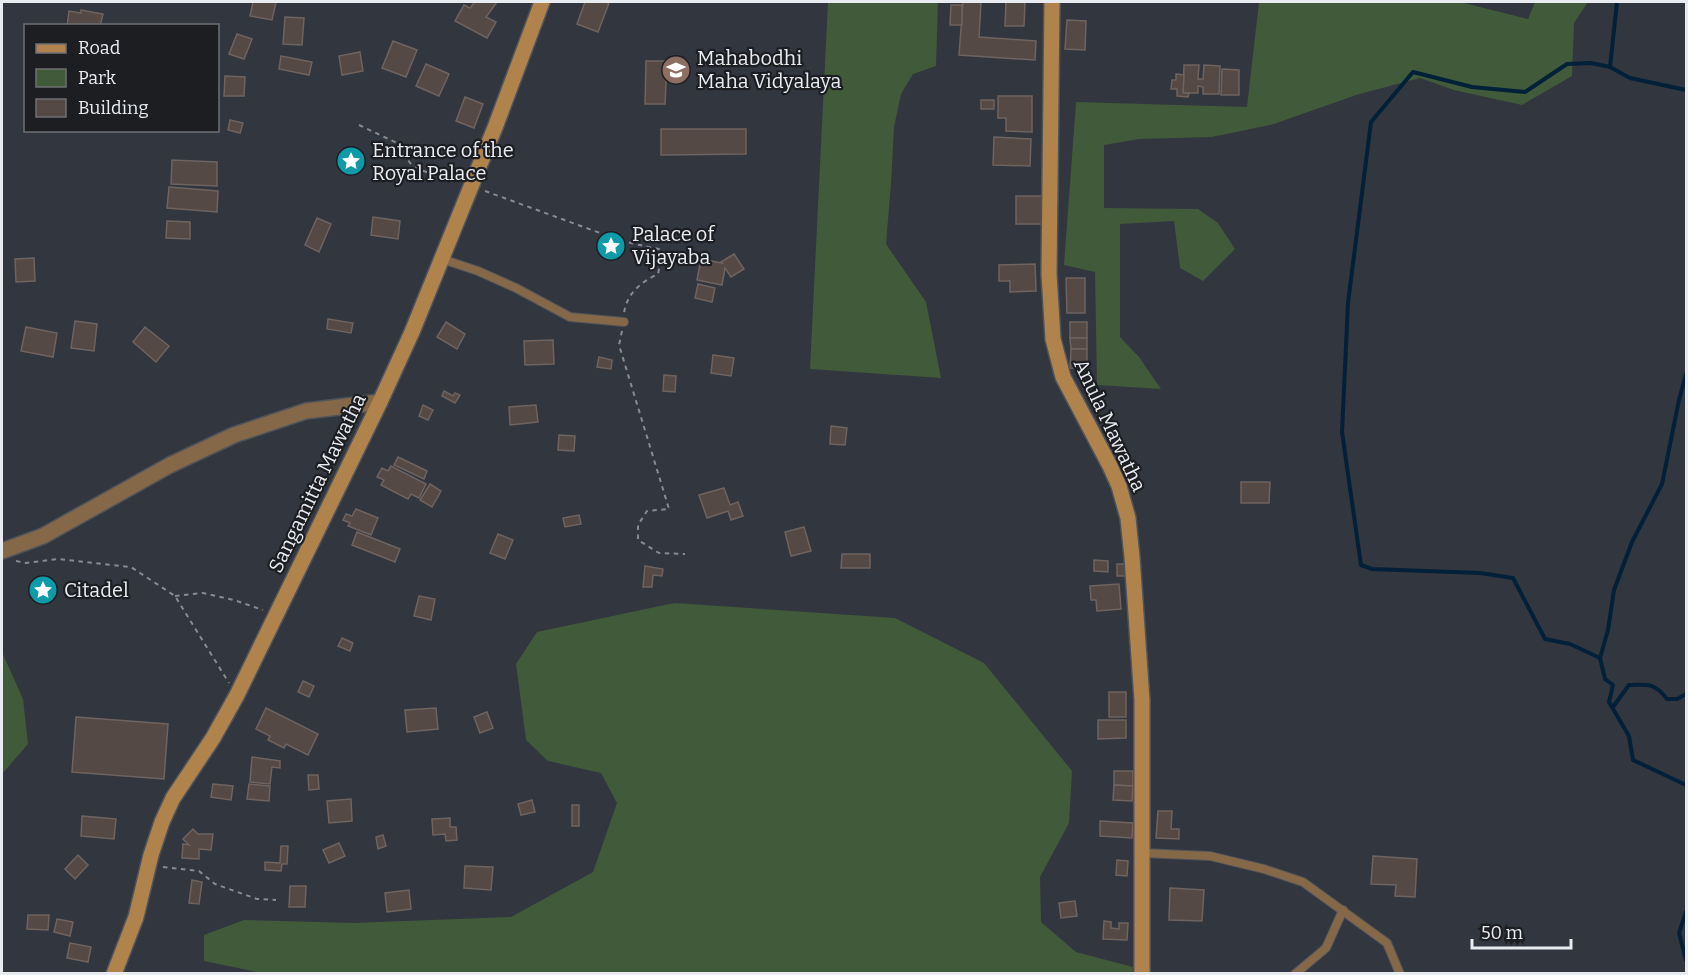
<svg xmlns="http://www.w3.org/2000/svg" width="1688" height="975" viewBox="0 0 1688 975" font-family="Bitter,serif">
<rect width="100%" height="100%" fill="#32363f"/>
<g fill="#415a3a">
<polygon points="828,2 938,2 936,66 913,74 901,94 894,127 891,184 886,244 926,302 941,378 810,369"/>
<polygon points="1259,2 1460,2 1528,19 1535,2 1588,2 1574,23 1572,76 1522,105 1454,90 1420,78 1356,95 1274,124 1212,137 1139,139 1104,145 1104,208 1198,209 1218,223 1235,249 1203,281 1180,268 1174,221 1120,224 1120,337 1139,357 1161,389 1097,385 1095,272 1064,265 1076,102 1247,107"/>
<polygon points="674,603 895,618 984,663 1072,771 1069,823 1040,877 1041,922 1076,952 1133,967 1132,973 267,974 204,961 204,935 244,920 353,923 511,917 593,872 617,803 601,773 548,761 526,740 516,664 537,632"/>
<polygon points="2,652 23,699 28,744 2,774"/>
</g>
<g fill="none" stroke-linecap="round" stroke-linejoin="round">
<g stroke="#022139" stroke-width="4">
<polyline points="1610,67 1617,2"/>
<polyline points="1686,90 1630,78 1610,67 1591,63 1567,64 1525,92 1472,87 1413,72 1371,122 1348,303 1342,432 1361,565 1372,569 1480,573 1513,578 1545,639 1570,644 1600,658 1605,679 1613,685 1609,702 1629,736 1633,760 1686,785"/>
<polyline points="1600,658 1608,630 1614,590 1632,542 1662,484 1679,400 1686,374"/>
<path d="M 1613,707 L 1629,685 C 1648,684 1655,683 1667,699 L 1677,699 L 1686,694"/>
<polyline points="1686,912 1679,933 1686,960"/>
</g>
</g>
<g fill="#544944" stroke="#6f635f" stroke-width="1.5">
<polygon points="253,2 276,2 272,20 250,16"/>
<polygon points="475,2 497,2 486,17 496,22 487,38 455,21 464,5 470,8"/>
<polygon points="585,2 603,2 609,3 598,32 577,24"/>
<polygon points="963,2 981,2 979,37 1036,41 1035,60 959,55"/>
<polygon points="1006,2 1025,2 1024,26 1005,26"/>
<polygon points="951,5 962,5 962,25 950,25"/>
<polygon points="81,10 103,14 100,26 67,26 69,11 81,13"/>
<polygon points="285,17 304,18 302,45 283,44"/>
<polygon points="1067,20 1086,21 1085,50 1065,49"/>
<polygon points="237,34 252,39 244,59 229,54"/>
<polygon points="393,41 417,50 406,77 382,68"/>
<polygon points="360,52 363,71 342,75 339,56"/>
<polygon points="281,56 312,62 309,75 279,69"/>
<polygon points="646,61 667,61 665,104 645,104"/>
<polygon points="426,64 449,74 439,96 416,86"/>
<polygon points="1184,65 1199,65 1198,79 1203,79 1204,65 1220,66 1219,94 1203,94 1203,87 1198,86 1198,93 1183,93"/>
<polygon points="1222,69 1239,70 1239,95 1221,95"/>
<polygon points="1176,74 1184,75 1183,93 1189,93 1188,97 1177,96 1177,89 1171,89 1172,80 1176,80"/>
<polygon points="225,76 245,77 244,96 224,96"/>
<polygon points="998,96 1032,96 1032,132 1006,131 1006,118 998,118"/>
<polygon points="465,97 483,104 474,128 456,121"/>
<rect x="981" y="100" width="13" height="9"/>
<polygon points="230,120 243,123 240,133 228,130"/>
<polygon points="661,129 746,129 746,154 661,155"/>
<polygon points="994,137 1031,139 1030,166 993,165"/>
<polygon points="172,160 217,162 217,186 171,184"/>
<polygon points="169,187 218,191 217,212 167,208"/>
<rect x="1016" y="196" width="26" height="28"/>
<polygon points="373,217 400,221 398,239 371,235"/>
<polygon points="317,218 331,224 319,252 305,245"/>
<polygon points="167,221 190,222 190,239 166,238"/>
<polygon points="734,254 744,269 731,277 725,268 722,285 697,280 701,259 722,263 721,262"/>
<polygon points="34,258 35,281 16,282 15,259"/>
<polygon points="1035,264 1036,291 1010,292 1010,281 999,281 999,265"/>
<polygon points="1066,278 1085,278 1085,313 1067,313"/>
<polygon points="698,284 715,288 712,302 695,298"/>
<polygon points="328,319 353,323 351,333 327,329"/>
<polygon points="75,321 97,324 94,351 71,348"/>
<polygon points="446,322 465,334 457,349 437,337"/>
<rect x="1070" y="322" width="17" height="16"/>
<polygon points="26,327 57,333 53,357 21,351"/>
<polygon points="145,327 169,346 156,362 133,342"/>
<polygon points="1070,338 1087,338 1087,349 1071,349"/>
<polygon points="553,340 554,364 525,365 524,341"/>
<polygon points="1071,349 1087,349 1087,369 1070,368"/>
<polygon points="713,355 734,358 731,376 711,373"/>
<polygon points="599,357 612,360 611,369 597,367"/>
<polygon points="664,375 676,376 675,392 663,391"/>
<polygon points="444,391 453,396 455,393 460,395 455,403 442,396"/>
<polygon points="423,405 433,410 428,420 419,416"/>
<polygon points="536,405 538,422 510,425 509,407"/>
<polygon points="831,426 847,428 845,445 830,444"/>
<polygon points="559,435 575,436 574,451 558,450"/>
<polygon points="398,457 427,471 424,479 394,465"/>
<polygon points="391,466 426,484 419,498 411,494 408,499 381,485 384,480 377,477 382,468 388,471"/>
<polygon points="1241,482 1270,482 1269,503 1241,503"/>
<polygon points="430,484 441,491 432,507 420,500"/>
<polygon points="724,488 730,505 738,502 743,516 731,520 728,511 707,518 699,495"/>
<polygon points="356,509 378,518 371,535 348,526 350,523 343,520 346,514 352,516"/>
<polygon points="579,515 581,524 565,527 563,518"/>
<polygon points="804,527 811,551 791,556 785,532"/>
<polygon points="357,532 400,549 395,562 352,545"/>
<polygon points="498,534 513,540 505,559 490,553"/>
<polygon points="842,554 870,554 870,568 841,568"/>
<polygon points="1094,560 1108,561 1108,572 1094,571"/>
<polygon points="1117,564 1128,564 1127,576 1117,576"/>
<polygon points="645,566 663,569 662,576 653,575 652,587 643,587"/>
<polygon points="1119,584 1121,609 1097,611 1096,600 1091,600 1090,586"/>
<polygon points="419,596 435,599 431,620 414,616"/>
<polygon points="342,638 353,643 350,651 338,646"/>
<polygon points="303,681 314,686 309,697 298,692"/>
<rect x="1109" y="692" width="17" height="25"/>
<polygon points="266,708 318,734 308,755 286,744 284,748 268,740 270,736 256,729"/>
<polygon points="436,708 438,729 407,732 405,710"/>
<polygon points="487,712 493,728 480,733 474,717"/>
<polygon points="76,717 168,724 164,779 72,772"/>
<polygon points="1098,720 1126,720 1126,738 1098,739"/>
<polygon points="252,757 280,761 280,768 272,767 270,784 250,782"/>
<polygon points="1114,771 1133,771 1133,786 1114,785"/>
<polygon points="308,775 318,775 319,789 309,790"/>
<polygon points="213,784 233,786 231,800 211,797"/>
<polygon points="249,784 270,786 269,801 247,799"/>
<polygon points="1114,785 1133,786 1132,801 1113,800"/>
<polygon points="351,799 352,821 329,823 327,801"/>
<polygon points="532,800 535,812 521,815 518,804"/>
<rect x="572" y="805" width="7" height="21"/>
<polygon points="1158,811 1172,811 1171,829 1179,829 1179,839 1156,838"/>
<polygon points="82,816 116,819 114,839 81,836"/>
<polygon points="450,818 450,827 456,827 457,840 446,841 445,834 433,835 432,819"/>
<polygon points="1100,821 1133,823 1132,838 1100,836"/>
<polygon points="193,829 198,834 213,834 211,850 199,849 199,859 182,858 183,844 189,845 183,839"/>
<polygon points="383,835 386,846 378,849 376,837"/>
<polygon points="339,843 345,856 329,863 323,850"/>
<polygon points="281,846 288,846 287,864 282,864 281,871 265,870 265,862 280,863"/>
<polygon points="78,855 88,865 75,879 65,869"/>
<polygon points="1373,856 1417,859 1415,897 1395,896 1396,885 1371,884"/>
<polygon points="1117,860 1128,861 1127,876 1116,875"/>
<polygon points="465,866 493,867 491,890 464,888"/>
<polygon points="192,880 202,882 199,904 189,903"/>
<polygon points="290,886 306,886 305,907 289,907"/>
<polygon points="1170,888 1204,890 1202,921 1169,920"/>
<polygon points="409,890 411,909 387,912 385,893"/>
<polygon points="1075,901 1077,916 1061,918 1059,903"/>
<polygon points="28,915 49,915 48,930 27,929"/>
<polygon points="57,919 73,922 70,936 54,932"/>
<polygon points="1104,921 1111,922 1111,928 1119,929 1119,923 1128,923 1127,940 1103,939"/>
<polygon points="70,943 91,947 88,962 67,958"/>
</g>
<g fill="none" stroke-linecap="round" stroke-linejoin="round">
<g stroke="#4f535b" stroke-width="10">
<g id="lane">
<polyline points="442,259 478,271 516,288 570,317 624,322"/>
<polyline points="1142,853 1210,856 1264,869 1303,882 1387,943 1400,974"/>
<polyline points="1295,974 1326,948 1343,910"/>
</g>
</g>
<g stroke="#4f535b" stroke-width="18">
<polyline id="street" points="2,551 43,536 170,465 234,435 306,411 380,402"/>
</g>
<g stroke="#4f535b" stroke-width="18">
<g id="secondary">
<polyline points="1052,2 1049,274 1053,339 1063,377 1110,466 1119,486 1128,518 1132,557 1142,700 1142,974"/>
<polyline points="114,974 136,917 151,855 162,822 173,798 213,738 237,695 380,402 412,332 496,125 542,2"/>
</g>
</g>
<g stroke="#878b92" stroke-width="2" stroke-dasharray="4.5 4.5" stroke-linecap="butt">
<polyline points="359,125 397,143 410,163 421,170 456,183"/>
<path d="M 485,191 L 622,241 L 663,250 L 658,274 C 641,282 627,293 624,313"/>
<polyline points="622,331 619,345 669,509 647,511 638,525 638,540 659,553 685,554"/>
<polyline points="16,561 26,563 58,559 131,567 175,596 229,683"/>
<polyline points="175,596 203,593 234,600 263,610"/>
<polyline points="163,867 199,871 215,884 257,899 276,900"/>
</g>
<use href="#lane" stroke="#846847" stroke-width="8"/>
<use href="#street" stroke="#846847" stroke-width="15"/>
<use href="#secondary" stroke="#b0834c" stroke-width="15"/>
</g>
<defs>
<g id="school-disc" transform="scale(1.5)"><circle r="9.5" fill="#8d6e63" stroke="#1c1e22"/><path d="M0-5L7-2L0 1L-7-2ZM-4 1L0 2.5L4 1V4Q0 6-4 4Z" fill="#fff"/></g>
<g id="sight-disc" transform="scale(1.5)"><circle r="9.5" fill="#0f9aa8" stroke="#1c1e22"/><path d="M0-6L1.8-2.2L6-1.7L2.9 1.2L3.7 5.4L0 3.3L-3.7 5.4L-2.9 1.2L-6-1.7L-1.8-2.2Z" fill="#fff"/></g>
</defs>
<g fill-rule="evenodd">
<use href="#school-disc" x="676" y="70"/>
<use href="#sight-disc" x="351" y="161"/>
<use href="#sight-disc" x="611" y="246"/>
<use href="#sight-disc" x="43" y="590"/>
</g>
<g text-anchor="middle" dominant-baseline="central" stroke-width="4.5" stroke-linejoin="round" paint-order="stroke">
<g font-size="20" fill="#e8ebf0" stroke="#1c1e22" text-anchor="start">
<text x="697" y="58">Mahabodhi<tspan x="697" dy="23">Maha Vidyalaya</tspan></text>
<text x="372" y="150">Entrance of the<tspan x="372" dy="23">Royal Palace</tspan></text>
<text x="632" y="234">Palace of<tspan x="632" dy="23">Vijayaba</tspan></text>
<text x="64" y="590">Citadel</text>
</g>
<g font-size="20" fill="#e8ebf0" stroke="#1c1e22">
<text transform="translate(1110 425) rotate(65)">Anula Mawatha</text>
<text transform="translate(317 483) rotate(-64)">Sangamitta Mawatha</text>
</g>
</g>
<rect width="1688" height="975" fill="none" stroke="#e8ebf0" stroke-width="6"/>
<rect x="24" y="24" width="195" height="108" fill="#1c1e22" stroke="#6e7074" stroke-width="1.5"/>
<rect x="36" y="44" width="30" height="9" fill="#b0834c" stroke="#6e7074" stroke-width="1.5"/>
<text x="78" y="54" font-size="18" fill="#e8ebf0">Road</text>
<rect x="36" y="69" width="30" height="18" fill="#415a3a" stroke="#6e7074" stroke-width="1.5"/>
<text x="78" y="84" font-size="18" fill="#e8ebf0">Park</text>
<rect x="36" y="99" width="30" height="18" fill="#544944" stroke="#6e7074" stroke-width="1.5"/>
<text x="78" y="114" font-size="18" fill="#e8ebf0">Building</text>
<path d="M1472 939v9h99v-9" fill="none" stroke="#e8ebf0" stroke-width="3"/>
<text x="1481" y="939" font-size="18" fill="#e8ebf0" stroke="#1c1e22" stroke-width="4.5" paint-order="stroke">50 m</text>
</svg>
